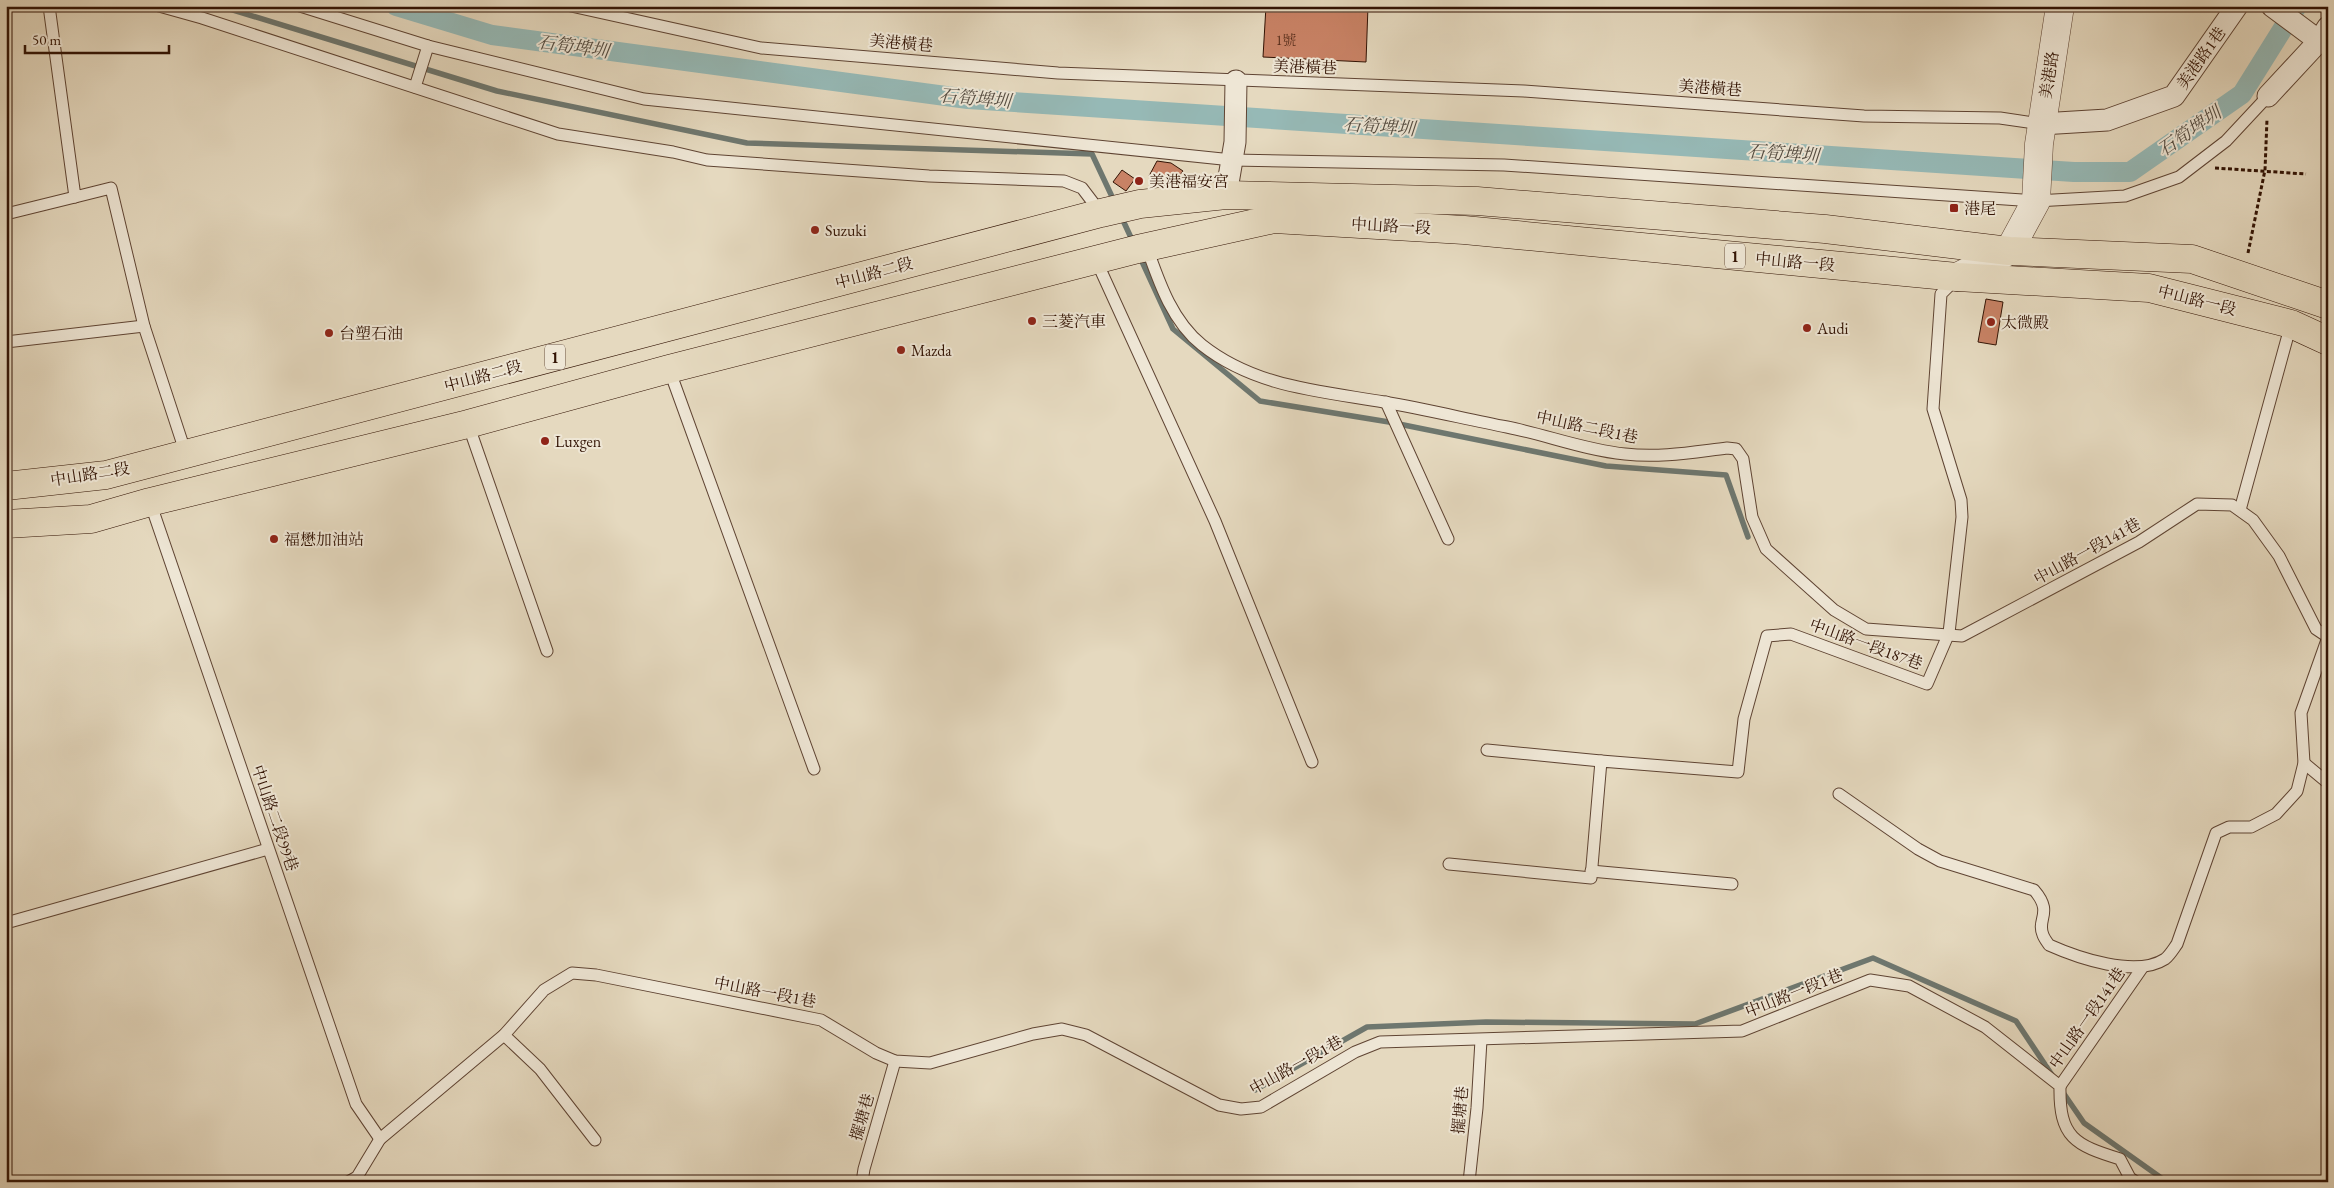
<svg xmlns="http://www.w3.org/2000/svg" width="2334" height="1188" viewBox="0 0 2334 1188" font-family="'EB Garamond','Noto Serif TC',serif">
<rect width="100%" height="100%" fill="#e5d9bf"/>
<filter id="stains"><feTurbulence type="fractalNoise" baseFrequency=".004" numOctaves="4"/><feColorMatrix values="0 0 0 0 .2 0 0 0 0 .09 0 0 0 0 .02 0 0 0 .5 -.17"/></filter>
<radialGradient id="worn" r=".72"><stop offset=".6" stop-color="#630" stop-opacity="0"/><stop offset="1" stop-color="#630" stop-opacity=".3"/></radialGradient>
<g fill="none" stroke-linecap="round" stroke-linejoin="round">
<g stroke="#6e776f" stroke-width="5.5">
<polyline points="220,6 497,91 747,143 1092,154 1115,203"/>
<polyline points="1121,216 1133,242"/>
<polyline points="1139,255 1173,329 1260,401 1389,422 1606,466 1726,475 1748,537"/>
<polyline points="1255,1090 1367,1027 1486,1022 1695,1024 1873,958 2016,1021 2052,1075"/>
<polyline points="2062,1091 2084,1123 2167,1182"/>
</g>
<polyline stroke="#96b9b6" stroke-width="20" points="396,6 492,35 968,99 2074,172 2130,172 2242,94 2297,6"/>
</g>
<g fill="#c88265" stroke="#321304">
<polygon points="1266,6 1368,6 1366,62 1263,57"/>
<polygon points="1157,161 1171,163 1183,171 1173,185 1164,186 1149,176"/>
<polygon points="1122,170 1135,179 1126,191 1113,182"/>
<polygon points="1986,299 2003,302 1996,345 1978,342"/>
</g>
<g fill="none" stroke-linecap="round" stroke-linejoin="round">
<g stroke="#5f4433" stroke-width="13">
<g id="service">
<polyline points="49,6 75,197 111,188 144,326 186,454"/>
<polyline points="159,6 202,18 558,134 673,152 707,160 929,176 1064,181 1082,188 1101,213"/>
<polyline points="300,6 428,46 644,99 1232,160 1504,165 2036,201 2125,196 2179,177 2226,141 2268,96"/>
<polyline points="571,6 761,48 1058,73 1524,91 1864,116 2000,118 2041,124"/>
<polyline points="415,87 428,46"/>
<polyline points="6,214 75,197"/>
<path d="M 1147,248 C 1159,282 1172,321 1202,345 C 1255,387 1320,391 1384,402 C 1425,409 1466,419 1507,427 C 1547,435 1585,450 1625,454 C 1660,458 1693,452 1727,448 L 1736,449 L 1743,459 L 1752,517 L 1766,549 L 1834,610 L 1866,629 L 1962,636 L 2139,542 L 2197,504 L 2232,505 L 2253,520 L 2279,556 L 2316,629 L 2328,637"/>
<polyline points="1096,260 1215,521 1312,762"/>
<polyline points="6,342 144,326"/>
<polyline points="669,369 814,769"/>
<polyline points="1386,402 1448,539"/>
<polyline points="468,424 547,651"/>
<polyline points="150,502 356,1104 380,1139"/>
<polyline points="2240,510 2291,324"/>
<polyline points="1487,750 1601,761"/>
<polyline points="2304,763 2328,783"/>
<path d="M 1839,794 L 1918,849 L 1940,861 L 2034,890 C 2054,913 2036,919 2043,935 C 2044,938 2047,942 2049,945 C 2078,958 2136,978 2165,959 C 2170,955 2174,948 2177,944 L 2216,833 L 2229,827 L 2251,827 L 2276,814 L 2297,791 L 2304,763 L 2301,713 L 2328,637"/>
<polyline points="1449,864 1591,878 1601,761 1738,772 1744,719 1767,636 1791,634 1927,684 1949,633 1962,517 1961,500 1933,409 1941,294 1956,279"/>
<polyline points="1591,871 1732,884"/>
<polyline points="6,923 268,849"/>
<polyline points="504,1035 540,1069 595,1140"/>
<polyline points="2060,1086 2142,968"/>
<path d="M 348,1182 L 357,1177 L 380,1139 L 504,1035 L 544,990 L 572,973 L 596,975 L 821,1020 L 876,1053 L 895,1061 L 930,1063 L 1033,1034 L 1062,1029 L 1086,1035 L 1219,1105 L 1241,1109 L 1261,1107 L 1355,1052 L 1380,1042 L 1742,1031 L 1870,980 L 1909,986 L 1985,1027 L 2060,1086 C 2059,1138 2075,1145 2120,1159 L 2130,1178 L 2136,1182"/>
<polyline points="862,1182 864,1169 895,1061"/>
<polyline points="1469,1182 1477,1108 1481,1040"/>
</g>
</g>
<g stroke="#5f4433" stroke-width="23">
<g id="minor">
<polyline points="2272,6 2319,41"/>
<polyline points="2268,96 2319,41 2328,27"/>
<polyline points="2041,124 2107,120 2174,96 2237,6"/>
<polyline points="1226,195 1235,142 1236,81"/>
</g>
</g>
<g stroke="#5f4433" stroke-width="29">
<polyline id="tertiary" points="1957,277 2009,251 2036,201 2039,144 2060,6"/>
</g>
<g stroke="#321304" stroke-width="29">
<g id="primary">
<polyline points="6,486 106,475 1101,213 1140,204 1226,195 1477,201 1825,229 2009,251 2192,259 2328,305"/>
<polyline points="6,524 91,519 150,502 468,424 669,369 1138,249 1274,219 1464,230 1957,277 2149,288 2291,324 2328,341"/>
</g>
</g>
<g stroke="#321304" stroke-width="3" stroke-dasharray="4 2.5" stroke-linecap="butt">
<polyline points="2215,168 2306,174"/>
<polyline points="2248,253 2265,170 2267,119"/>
</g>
<use href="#service" stroke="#eee6d5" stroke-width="11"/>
<use href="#minor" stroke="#eee6d5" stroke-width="21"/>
<use href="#tertiary" stroke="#eee6d5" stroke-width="28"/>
<use href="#primary" stroke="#e5d9bf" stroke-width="28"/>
</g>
<g fill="#8f2418" stroke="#eee6d5" stroke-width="2">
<circle cx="1139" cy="181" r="5"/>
<rect x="1949" y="203" width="10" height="10" rx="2.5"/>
<circle cx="815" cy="230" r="5"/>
<circle cx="1032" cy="321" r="5"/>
<circle cx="1991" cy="322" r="5"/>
<circle cx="1807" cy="328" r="5"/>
<circle cx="329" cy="333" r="5"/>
<circle cx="901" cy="350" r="5"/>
<circle cx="545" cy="441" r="5"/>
<circle cx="274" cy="539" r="5"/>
</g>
<g text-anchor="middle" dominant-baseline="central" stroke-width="4" stroke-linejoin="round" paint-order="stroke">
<g font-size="14" fill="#582f1c">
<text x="1286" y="40">1號</text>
</g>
<g fill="#eee6d5" stroke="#6a5243" stroke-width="1">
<rect x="1725" y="243.5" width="20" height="25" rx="4"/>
<rect x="545" y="344.5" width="20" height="25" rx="4"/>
</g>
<g font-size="15" font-weight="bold" fill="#321304">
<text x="1735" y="256">1</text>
<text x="555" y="357">1</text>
</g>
<g font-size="16" fill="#321304" stroke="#eee6d5">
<text transform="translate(901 43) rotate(5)">美港橫巷</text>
<text transform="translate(2201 58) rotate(-55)">美港路1巷</text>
<text transform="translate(1305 67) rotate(2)">美港橫巷</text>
<text transform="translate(2049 75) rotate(-81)">美港路</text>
<text transform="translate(1710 88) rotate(4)">美港橫巷</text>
<text transform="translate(1391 226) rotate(3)">中山路一段</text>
<text transform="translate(1795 262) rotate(5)">中山路一段</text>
<text transform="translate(874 273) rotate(-15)">中山路二段</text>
<text transform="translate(2197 300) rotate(14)">中山路一段</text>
<text transform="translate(483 376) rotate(-15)">中山路二段</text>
<text transform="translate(1587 427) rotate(12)">中山路二段1巷</text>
<text transform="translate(90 474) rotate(-9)">中山路二段</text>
<text transform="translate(2087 551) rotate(-29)">中山路一段141巷</text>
<text transform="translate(1866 644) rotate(20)">中山路一段187巷</text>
<text transform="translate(275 818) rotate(71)">中山路二段99巷</text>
<text transform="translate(765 992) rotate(11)">中山路一段1巷</text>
<text transform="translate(1794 993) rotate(-22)">中山路一段1巷</text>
<text transform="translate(2087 1018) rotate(-55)">中山路一段141巷</text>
<text transform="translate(1296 1065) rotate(-29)">中山路一段1巷</text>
<text transform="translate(1460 1110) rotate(-85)">擺塘巷</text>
<text transform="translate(862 1117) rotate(-74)">擺塘巷</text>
</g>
<g font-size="16" fill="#321304" stroke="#eee6d5" text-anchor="start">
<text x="1149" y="181">美港福安宮</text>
<text x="1964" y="208">港尾</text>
<text x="825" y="230">Suzuki</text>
<text x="1042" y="321">三菱汽車</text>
<text x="2001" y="322">太微殿</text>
<text x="1817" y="328">Audi</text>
<text x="339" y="333">台塑石油</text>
<text x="911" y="350">Mazda</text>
<text x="555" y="441">Luxgen</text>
<text x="284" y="539">福懋加油站</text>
</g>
<g font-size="18" font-style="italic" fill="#554d42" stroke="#eee6d5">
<text transform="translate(573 46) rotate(8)">石筍埤圳</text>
<text transform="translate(975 98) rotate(5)">石筍埤圳</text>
<text transform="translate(1379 126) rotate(4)">石筍埤圳</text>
<text transform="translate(2189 131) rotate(-35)">石筍埤圳</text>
<text transform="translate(1783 153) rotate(4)">石筍埤圳</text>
</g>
</g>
<rect width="2334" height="1188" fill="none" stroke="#e5d9bf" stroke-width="25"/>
<rect x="8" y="8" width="2319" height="1173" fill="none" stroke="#321304" stroke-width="2.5"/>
<rect x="12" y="12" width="2309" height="1163" fill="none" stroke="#321304"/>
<path d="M25 45v8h144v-8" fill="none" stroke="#321304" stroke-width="2.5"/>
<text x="32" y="45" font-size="15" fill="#321304" stroke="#eee6d5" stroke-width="4" paint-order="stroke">50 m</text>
<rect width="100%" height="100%" filter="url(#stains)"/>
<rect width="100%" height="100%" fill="url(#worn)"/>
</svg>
